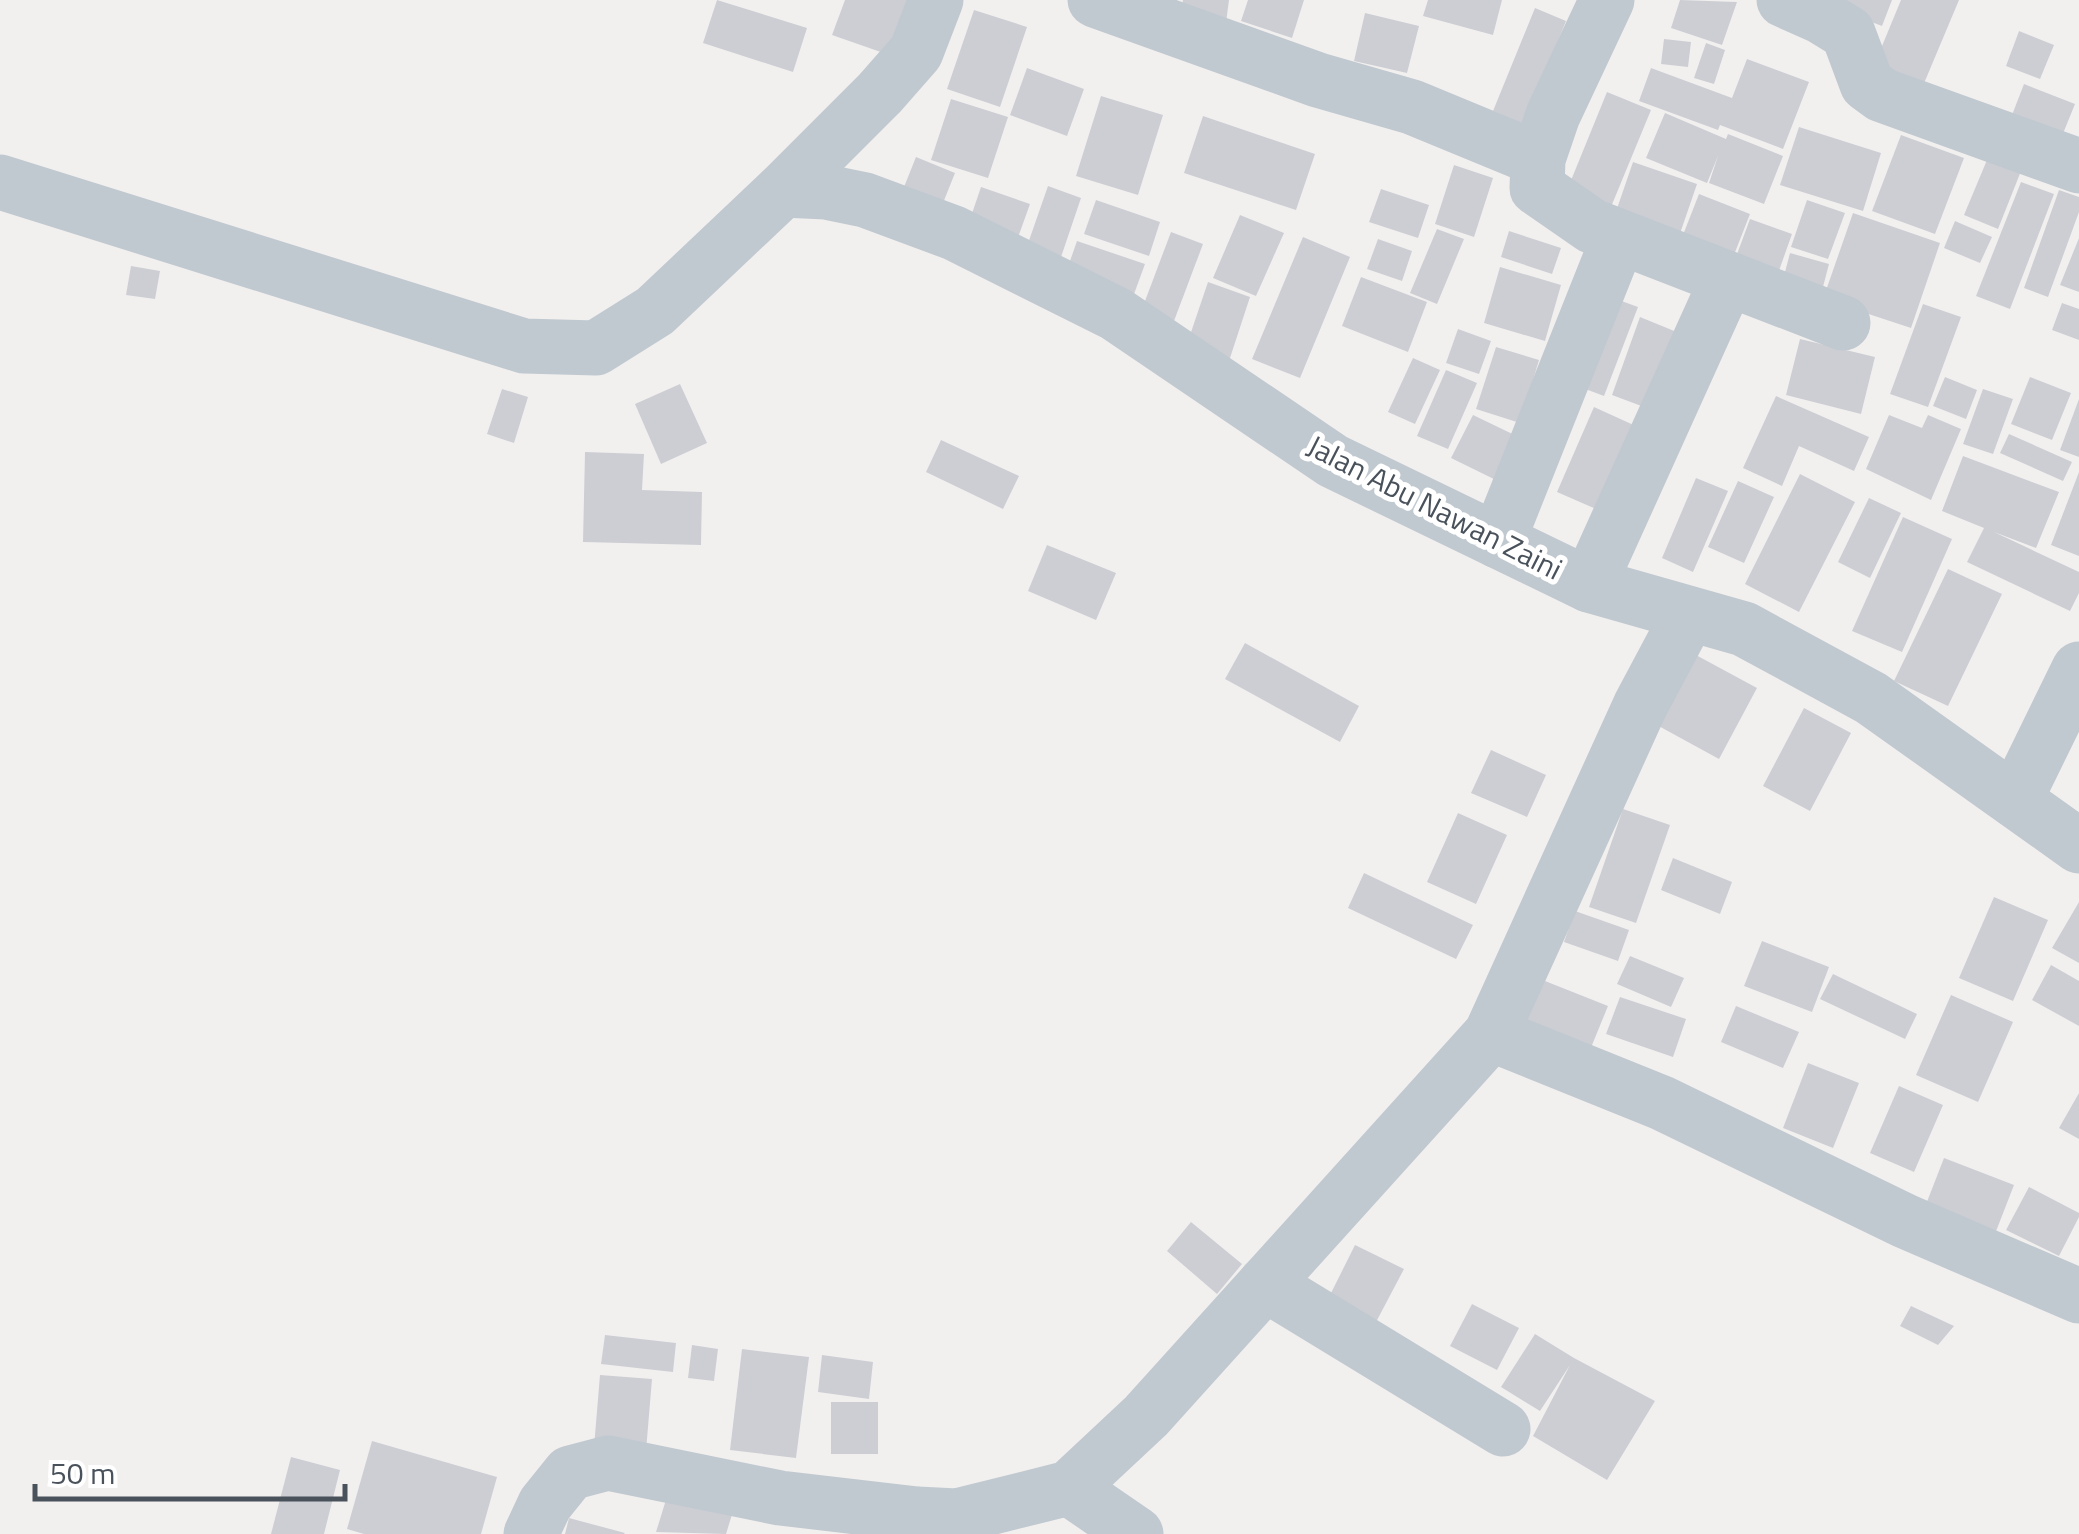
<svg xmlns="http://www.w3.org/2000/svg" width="2079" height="1534" viewBox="0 0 2079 1534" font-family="'Titillium Web',sans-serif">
<rect width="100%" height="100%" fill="#f2f0ef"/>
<g fill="#cdced4">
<polygon points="717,0 807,28 793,72 703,43"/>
<polygon points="845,0 916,0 895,57 832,35"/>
<polygon points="1183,0 1229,0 1226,23 1180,16"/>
<polygon points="1248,0 1304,0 1292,38 1241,21"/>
<polygon points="1428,0 1502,0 1493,35 1423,16"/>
<polygon points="1680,0 1737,2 1722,45 1671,28"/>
<polygon points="1814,0 1892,0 1882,26"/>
<polygon points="1901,0 1959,0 1917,100 1868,80"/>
<polygon points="1535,8 1566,21 1524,124 1493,111"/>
<polygon points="974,10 1027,27 1000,107 947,89"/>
<polygon points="1365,13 1419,26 1407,73 1354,61"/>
<polygon points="2019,31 2054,45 2040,79 2006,66"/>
<polygon points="1664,39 1691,42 1688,67 1661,64"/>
<polygon points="1706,43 1725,50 1714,84 1694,78"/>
<polygon points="1747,59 1809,82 1783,149 1720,125 1718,130 1639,101 1651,68 1732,98"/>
<polygon points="1027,68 1084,89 1067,136 1010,115"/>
<polygon points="2024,84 2075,104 2062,136 2012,115"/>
<polygon points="1607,92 1651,110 1606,219 1563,200"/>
<polygon points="1101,96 1163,115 1138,195 1076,176"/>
<polygon points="951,99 1008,117 988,178 931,160"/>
<polygon points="1665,113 1726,139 1728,134 1783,156 1764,204 1709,183 1718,156 1707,183 1646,158"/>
<polygon points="1203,116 1315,154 1296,210 1184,173"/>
<polygon points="1799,127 1881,153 1863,211 1780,185"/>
<polygon points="1901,135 1964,158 1935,234 1872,211"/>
<polygon points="1992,148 2025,161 1998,229 1964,215"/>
<polygon points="916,157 955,173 941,208 902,192"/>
<polygon points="1633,162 1697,184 1675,248 1611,226"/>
<polygon points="1454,165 1493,178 1474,237 1435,224"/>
<polygon points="2021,182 2054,194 2010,309 1976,296"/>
<polygon points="1048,186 1081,198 1059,263 1025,252"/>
<polygon points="981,187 1030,204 1012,254 964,237"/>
<polygon points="1381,189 1429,205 1418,238 1369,222"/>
<polygon points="2059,190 2079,197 2079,212 2048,297 2024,288"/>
<polygon points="1699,194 1750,214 1732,260 1681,240"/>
<polygon points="1096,200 1160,222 1149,256 1084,234"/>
<polygon points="1807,200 1845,213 1828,259 1791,247"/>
<polygon points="1853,213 1940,243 1911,328 1823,299"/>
<polygon points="1240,215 1284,233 1256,296 1213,278"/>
<polygon points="1750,219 1792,234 1776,279 1733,265"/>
<polygon points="1955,221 1992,237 1980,263 1944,248"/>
<polygon points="1437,229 1464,239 1437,304 1410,293"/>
<polygon points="1509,231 1561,248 1552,274 1501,257"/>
<polygon points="1171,232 1203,244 1174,321 1142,309"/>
<polygon points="1303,237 1350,257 1300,378 1252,359"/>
<polygon points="2079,238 2079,292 2060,285"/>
<polygon points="1378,239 1412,251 1402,281 1367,269"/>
<polygon points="1077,241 1145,264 1130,305 1063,281"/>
<polygon points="1790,253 1829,264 1818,306 1779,295"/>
<polygon points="131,266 160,271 155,299 126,295"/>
<polygon points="1500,267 1561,285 1545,341 1484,323"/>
<polygon points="1361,277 1427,302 1408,352 1342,326"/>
<polygon points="1208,282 1250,297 1228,364 1185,350"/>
<polygon points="1605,295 1638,307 1604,396 1572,384"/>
<polygon points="2062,303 2079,309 2079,340 2052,330"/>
<polygon points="1923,304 1961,317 1928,407 1890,394"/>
<polygon points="1640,317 1689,337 1660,413 1612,395"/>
<polygon points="1458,329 1491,341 1479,374 1446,363"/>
<polygon points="1800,339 1875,357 1861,414 1786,395"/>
<polygon points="1496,347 1539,360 1520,423 1476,409"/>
<polygon points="1413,358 1440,370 1415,424 1388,412"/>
<polygon points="1446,370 1477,383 1448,449 1417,436"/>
<polygon points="1945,377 1977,390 1966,419 1933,406"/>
<polygon points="2030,377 2071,393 2052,440 2011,424"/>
<polygon points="680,384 707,443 661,464 635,404"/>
<polygon points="502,389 528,397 514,443 487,434"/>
<polygon points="1983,389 2013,399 1993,454 1963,444"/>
<polygon points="1776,396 1869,437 1854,471 1799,446 1782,486 1743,468"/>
<polygon points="2079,399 2079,457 2060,450"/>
<polygon points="1594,407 1649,432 1612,516 1557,492"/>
<polygon points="1473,415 1525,440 1504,484 1451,458"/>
<polygon points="1889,415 1922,428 1928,415 1961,429 1931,500 1866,469"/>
<polygon points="2009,434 2072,462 2063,481 2000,453"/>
<polygon points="941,440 1019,476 1003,509 926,472"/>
<polygon points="585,452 644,454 642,490 702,492 701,545 583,542"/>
<polygon points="1963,456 2059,492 2036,548 1994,532 2079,572 2079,593 2070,611 1967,562 1984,528 1942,511"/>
<polygon points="2079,472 2079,556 2051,545"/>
<polygon points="1800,474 1855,502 1799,612 1745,584"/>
<polygon points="1696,478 1728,491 1693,572 1662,558"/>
<polygon points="1738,481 1774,497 1744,563 1708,547"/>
<polygon points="1869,498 1901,513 1870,578 1838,562"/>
<polygon points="1903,517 1952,539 1902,652 1852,631"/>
<polygon points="1047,545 1116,573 1096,620 1028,591"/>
<polygon points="1948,569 2002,594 1948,706 1894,681"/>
<polygon points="1245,643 1359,706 1340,742 1225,679"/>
<polygon points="1683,648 1757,688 1719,759 1644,718"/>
<polygon points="1804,708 1851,733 1810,811 1763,786"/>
<polygon points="1491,750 1546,775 1527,817 1471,793"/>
<polygon points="1623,809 1670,825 1636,923 1589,907"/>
<polygon points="1458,813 1507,835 1476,904 1427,882"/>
<polygon points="1673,858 1732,882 1720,914 1661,890"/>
<polygon points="1364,873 1473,925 1456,959 1348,908"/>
<polygon points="1994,897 2048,920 2013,1001 1959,978"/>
<polygon points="2079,902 2079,963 2052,948"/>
<polygon points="1575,911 1629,930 1618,961 1564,942"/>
<polygon points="1762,941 1829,967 1812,1012 1744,986"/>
<polygon points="1630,956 1684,978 1671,1007 1617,984"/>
<polygon points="2051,965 2079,981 2079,1026 2032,1000"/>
<polygon points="1833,974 1917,1014 1905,1039 1820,999"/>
<polygon points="1540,979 1608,1006 1590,1050 1522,1024"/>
<polygon points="1951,995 2013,1022 1978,1102 1916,1075"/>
<polygon points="1620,997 1686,1019 1673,1057 1606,1034"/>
<polygon points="1736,1006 1799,1032 1783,1068 1721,1042"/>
<polygon points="1808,1063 1859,1083 1833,1148 1783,1128"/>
<polygon points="1899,1086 1943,1105 1914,1172 1870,1153"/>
<polygon points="2079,1093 2079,1139 2059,1128"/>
<polygon points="1944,1158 2014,1185 1993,1239 1923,1212"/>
<polygon points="2029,1187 2079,1213 2079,1217 2059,1256 2006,1230"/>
<polygon points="1191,1222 1242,1264 1217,1294 1167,1251"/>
<polygon points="1355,1245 1404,1269 1375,1324 1328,1299"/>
<polygon points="1472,1304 1519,1328 1497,1370 1450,1346"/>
<polygon points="1911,1306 1954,1326 1938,1345 1900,1326"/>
<polygon points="1535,1334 1574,1358 1655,1401 1607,1480 1533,1436 1570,1365 1540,1411 1501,1387"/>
<polygon points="605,1335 676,1343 673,1372 601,1364"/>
<polygon points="692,1345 718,1349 714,1381 688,1378"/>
<polygon points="742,1349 809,1357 796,1458 730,1450"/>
<polygon points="822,1355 873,1362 869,1399 818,1392"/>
<polygon points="600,1375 652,1379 646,1451 594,1447"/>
<rect x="831" y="1402" width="47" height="52"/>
<polygon points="372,1441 497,1477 481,1534 364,1534 347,1529"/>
<polygon points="291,1457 340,1470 324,1534 271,1534"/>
<polygon points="670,1487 734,1508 726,1534 656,1532"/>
<polygon points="569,1518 625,1533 624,1534 565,1534"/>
</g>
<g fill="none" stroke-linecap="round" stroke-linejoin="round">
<g stroke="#c1c9d0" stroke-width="55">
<polyline points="1095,0 1318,80 1412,107 1538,159"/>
<polyline points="1607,0 1553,115 1538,159 1537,188 1592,226 1843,323"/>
<polyline points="1784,0 1822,17 1848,33 1867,84 1882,95 2079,166"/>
<polyline points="0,182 524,346 596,348 655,311 783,190 880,93 916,52 936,0"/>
<polyline points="783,190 826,192 865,200 954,233 1116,314 1333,461 1589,585 1744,629 1871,698 2079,846"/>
<polyline points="1498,541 1619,237"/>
<polyline points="1589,585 1727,280"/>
<polyline points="2015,800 2079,669"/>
<polyline points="1491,1034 1662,1103 1905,1221 2079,1296"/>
<polyline points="1265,1284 1503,1429"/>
<polyline points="1069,1488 1136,1534"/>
<polyline points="531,1534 545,1504 570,1473 608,1463 780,1498 917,1514 957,1516 1069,1488 1146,1416 1491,1034 1640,706 1689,614"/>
</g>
</g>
<g text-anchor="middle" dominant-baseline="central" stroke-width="10" stroke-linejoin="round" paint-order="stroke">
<g font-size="30" fill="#49515b" stroke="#fff">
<text transform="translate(1435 507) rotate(27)">Jalan Abu Nawan Zaini</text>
</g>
</g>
<path d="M35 1484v15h310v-15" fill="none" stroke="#49515b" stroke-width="5"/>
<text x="50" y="1484" font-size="30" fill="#49515b" stroke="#ffffff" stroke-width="8" paint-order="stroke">50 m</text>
</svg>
